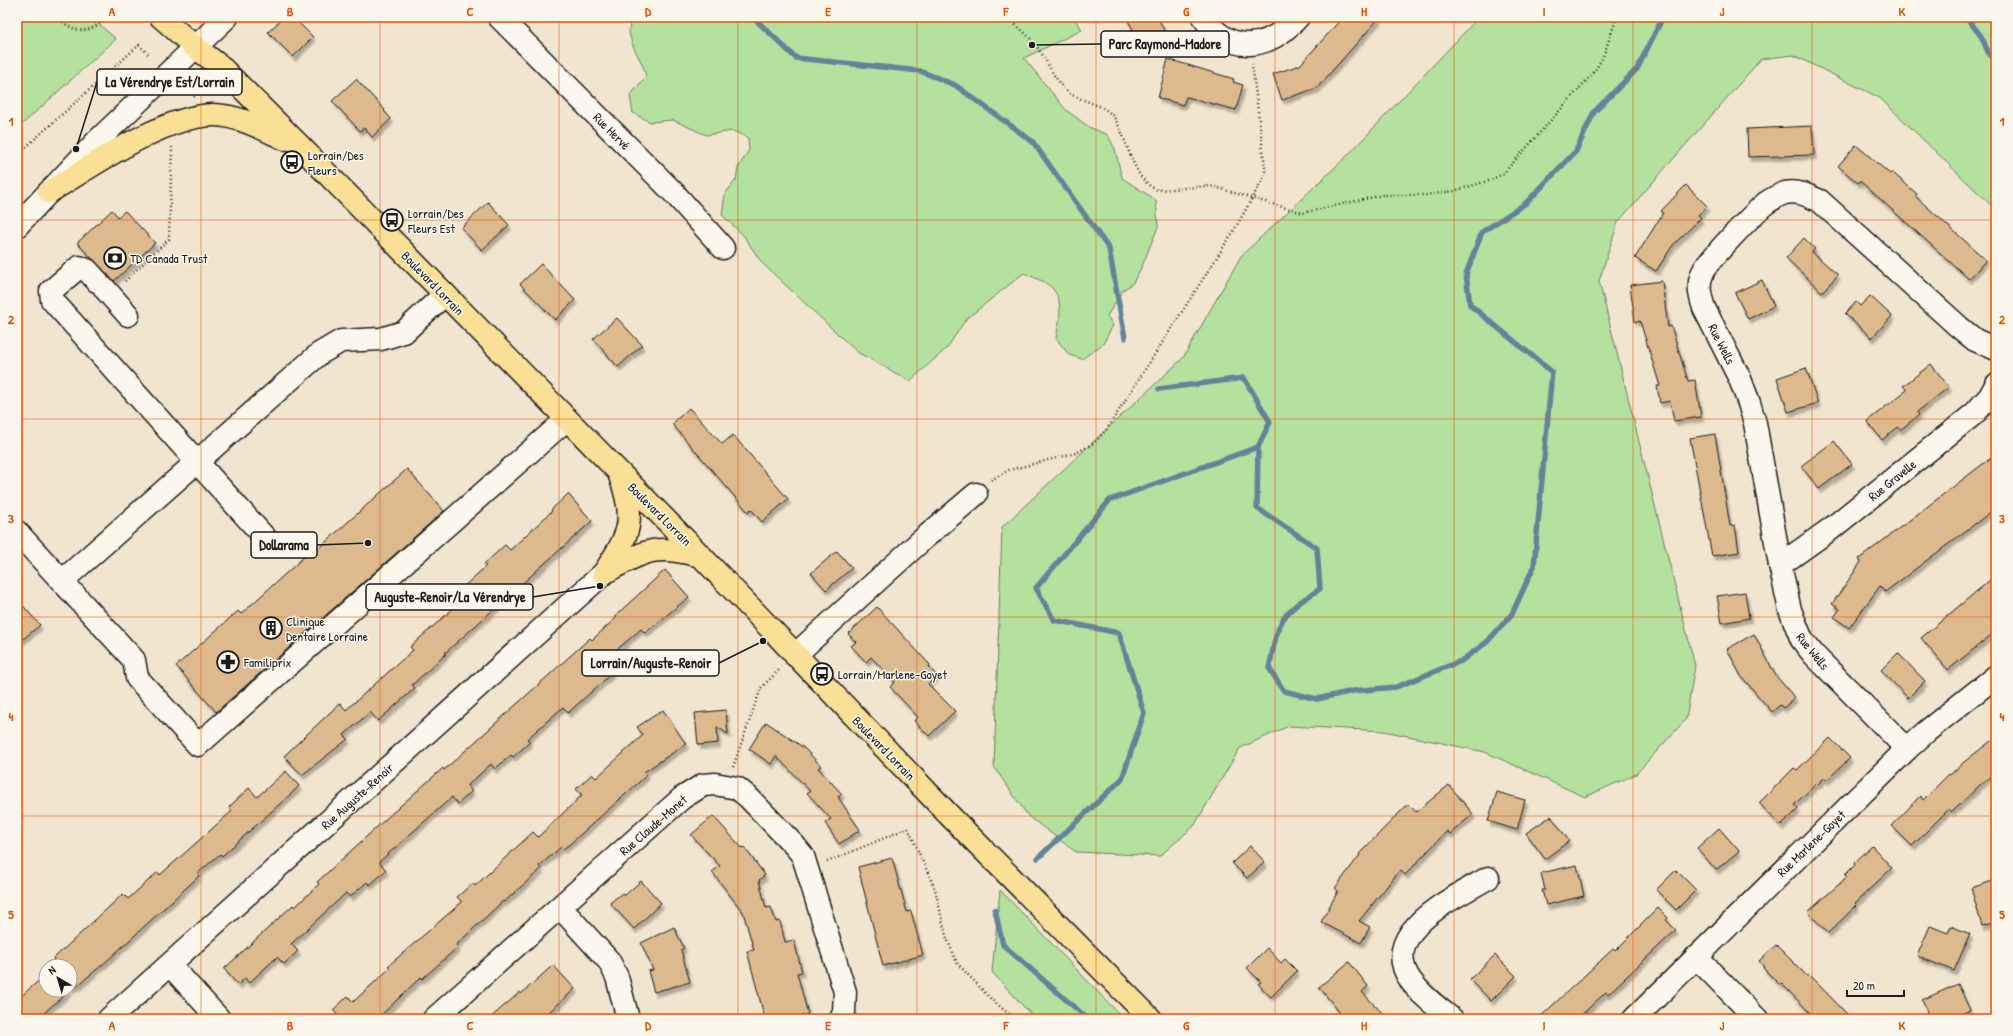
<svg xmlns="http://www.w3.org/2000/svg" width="2013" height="1036" viewBox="0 0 2013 1036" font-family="'Patrick Hand',sans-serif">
<defs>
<filter id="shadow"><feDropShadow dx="2.5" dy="4.5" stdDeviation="1" flood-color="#0004"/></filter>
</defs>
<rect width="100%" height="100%" fill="#f2e5d0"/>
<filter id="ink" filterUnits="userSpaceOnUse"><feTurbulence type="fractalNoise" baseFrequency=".025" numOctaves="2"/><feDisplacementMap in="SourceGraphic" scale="8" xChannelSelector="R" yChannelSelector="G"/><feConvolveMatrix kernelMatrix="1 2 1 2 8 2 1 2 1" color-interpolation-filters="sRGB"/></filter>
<g filter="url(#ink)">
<g fill="#b5e19f" stroke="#687e5e">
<polygon points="17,17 91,17 116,39 17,129"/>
<path d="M 632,17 L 1074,17 L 1082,30 L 1024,58 L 1066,110 L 1089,127 L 1108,135 L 1115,149 L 1122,178 L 1156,200 L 1158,227 L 1142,266 L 1133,283 L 1123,290 L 1107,316 L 1113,325 L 1103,344 L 1082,359 L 1069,355 L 1056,338 C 1059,322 1065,301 1051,287 C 1045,281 1032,277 1024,273 L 966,319 L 947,348 L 910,381 L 857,352 L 762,263 L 743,235 L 722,215 L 725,194 L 736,180 L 738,168 L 749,150 L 748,138 L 733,131 L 706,135 L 673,120 L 650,122 L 633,113 L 630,96 L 646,76 C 642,56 622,39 632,17 Z"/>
<polygon points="1479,17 1996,17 1996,210 1880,98 1793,55 1761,59 1618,222 1599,281 1695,666 1686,719 1636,774 1585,797 1485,752 1384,731 1289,726 1240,748 1194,826 1160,856 1076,852 1028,816 994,767 1002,527 1183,358 1241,256 1347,156"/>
<polygon points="1000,890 1124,1019 1035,1019 992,972"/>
</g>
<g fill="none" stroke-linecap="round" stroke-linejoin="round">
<g stroke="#62849b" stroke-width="5.5">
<polyline points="755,17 758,22 796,58 920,71 955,85 1033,142 1109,249 1125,338"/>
<polyline points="1966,17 1981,36 1989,54 1996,56"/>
<path d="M 1159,389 L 1244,378 L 1270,422 L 1258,447 L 1257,508 L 1317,548 L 1320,589 C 1308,597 1293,605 1284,618 C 1275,631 1273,652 1269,668 L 1284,691 L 1317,699 L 1353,691 L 1396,687 L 1461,661 L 1487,642 L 1512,614 L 1534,566 L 1552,372 L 1470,305 L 1466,274 L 1482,232 L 1526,203 L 1576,151 L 1594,112 L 1637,69 L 1663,17"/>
<polyline points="1038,858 1122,779 1144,713 1119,633 1054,620 1036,588 1110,500 1258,447"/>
<polyline points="995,910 1003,945 1088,1019"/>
</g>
</g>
<g fill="#dcba8e" stroke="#1c1c1c" filter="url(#shadow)">
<polygon points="284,17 293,17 313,37 293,57 268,32"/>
<polygon points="1126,17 1157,17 1167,35 1143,48"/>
<polygon points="1343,17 1380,17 1317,88 1282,100 1273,74 1300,65"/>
<polygon points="1168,59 1234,79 1233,82 1243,85 1236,110 1187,97 1186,97 1183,105 1158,98"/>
<polygon points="356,79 385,110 384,111 391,119 372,137 364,128 360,131 332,101"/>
<polygon points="1812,126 1814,155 1748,157 1747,129"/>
<polygon points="1856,145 1890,174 1892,172 1917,194 1915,196 1986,260 1969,279 1860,181 1858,183 1838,166"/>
<polygon points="1686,185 1707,206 1698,215 1701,218 1673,245 1656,271 1635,258 1663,213 1661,211"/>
<polygon points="488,202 509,225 482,250 461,228"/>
<polygon points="112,210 118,217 125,211 155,243 114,281 77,243"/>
<polygon points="1804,238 1815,249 1812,252 1838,275 1822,292 1786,258"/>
<polygon points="541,264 575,300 555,320 520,284"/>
<polygon points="1762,280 1774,306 1748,319 1735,293"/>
<polygon points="1662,281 1668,327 1671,326 1688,381 1695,380 1701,417 1674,421 1670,401 1660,403 1657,386 1660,386 1640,321 1635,322 1630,285"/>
<polygon points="1870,296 1892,316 1872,338 1845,314 1856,302 1860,306"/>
<polygon points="617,318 642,345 618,367 593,339"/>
<polygon points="1931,364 1949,387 1917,412 1919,415 1900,430 1898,427 1882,440 1867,421 1907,390 1903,386"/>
<polygon points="1806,368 1818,403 1788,412 1777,378"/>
<polygon points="689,408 722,444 733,435 788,499 762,522 751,509 748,512 672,424"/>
<polygon points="1715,434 1730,526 1735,525 1739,552 1712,556 1690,438"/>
<polygon points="1834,441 1852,464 1819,489 1801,466"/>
<polygon points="1996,454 1996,508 1885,592 1880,586 1849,628 1834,617 1840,609 1832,604 1861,562 1859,559"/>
<polygon points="407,469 444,511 216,712 176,666 238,611 241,614 316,546 319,548"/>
<polygon points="568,494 592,521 445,653 446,654 412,685 415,688 378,721 370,712 344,735 348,739 302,775 284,756 340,703 346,710 413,650 410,647 465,598 459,591 486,566 484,564 505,545 510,550 552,511 551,510"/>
<polygon points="837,551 852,568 826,590 811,573"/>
<polygon points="665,570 689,597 645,633 641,629 614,652 617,656 606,666 612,673 568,713 563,707 527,739 530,742 513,757 511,755 495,769 491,764 467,786 472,791 458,804 452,797 379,862 386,870 370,885 367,882 350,897 346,893 291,944 298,951 284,964 277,957 249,983 245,978 238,985 224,969 293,905 295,907 319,884 317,882 389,816 443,768 444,770 590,638 592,640 617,617 615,616"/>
<polygon points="1996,575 1996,631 1948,670 1921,638"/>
<polygon points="1745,592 1749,618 1722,623 1717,596"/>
<polygon points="17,599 40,625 17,644"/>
<polygon points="877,607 930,665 929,667 937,676 928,684 955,711 929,736 914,721 918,717 890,687 895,682 871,657 866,662 851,646 856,642 848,634"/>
<polygon points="1754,634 1776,676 1795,698 1783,708 1780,705 1772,712 1741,676 1727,649"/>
<polygon points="1898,653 1925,681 1908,698 1881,670"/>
<polygon points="663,710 686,744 644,772 647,775 571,843 563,849 561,847 539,866 541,869 504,902 503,901 456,945 458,947 422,979 421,977 377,1019 341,1019 333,1010 348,996 353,1002 390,968 388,966 462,902 457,897 473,883 475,886 533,832 538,837 582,795 576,789 592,774 596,778 643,735 637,727"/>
<polygon points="726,710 728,734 717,727 718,743 698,745 695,713"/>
<polygon points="766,722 804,748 821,766 818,768 842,794 838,797 860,830 839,844 825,823 831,819 807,793 810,791 776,756 771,764 749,749"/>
<polygon points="1996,737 1996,772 1981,784 1952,812 1949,809 1912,846 1892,826 1920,796 1923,800 1949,774 1950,775 1964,762"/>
<polygon points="1830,738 1850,758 1827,780 1824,778 1817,785 1816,784 1794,805 1798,809 1781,826 1759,803 1794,768 1797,770"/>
<polygon points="286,771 299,786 292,793 222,856 220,854 197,874 199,876 109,959 76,987 75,985 70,990 70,966 54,966 57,964 53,959 123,894 128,899 158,872 160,875 232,811 229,807 249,788 257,797"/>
<polygon points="1449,785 1473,814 1450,834 1447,831 1405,875 1400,870 1359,921 1370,927 1361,943 1321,922 1338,891 1335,888 1360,855 1359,854 1408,804 1416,812"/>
<polygon points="1497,792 1525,800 1517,830 1488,821"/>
<polygon points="713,816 742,848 744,847 765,875 759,880 766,908 771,907 776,922 780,921 785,942 794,940 802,972 797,973 808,1014 792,1019 765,1019 747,951 754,950 743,912 712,872 720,866 691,835"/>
<polygon points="1551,816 1569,841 1545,859 1526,833"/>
<polygon points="1719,828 1739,851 1716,870 1697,848"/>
<polygon points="1250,846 1265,862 1247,878 1232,863"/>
<polygon points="1872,846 1892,868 1855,903 1857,905 1828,933 1808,912 1847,877 1845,875 1855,865 1854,863"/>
<polygon points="892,858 907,912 911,911 923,955 883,966 858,867"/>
<polygon points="1577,865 1584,896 1546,905 1542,890 1545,890 1541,873"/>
<polygon points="1676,870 1696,890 1676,910 1656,890"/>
<polygon points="1996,880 1996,922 1982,926 1971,888"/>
<polygon points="641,881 661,903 634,929 610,903 622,893 624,896"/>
<polygon points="1658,908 1668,918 1666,920 1676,930 1608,994 1606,992 1577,1019 1538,1019 1613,949 1615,951"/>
<polygon points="1930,926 1948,933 1951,926 1970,934 1954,971 1917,956"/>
<polygon points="674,927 684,948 681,950 690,982 654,992 648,971 653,970 641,943"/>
<polygon points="1776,945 1807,976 1809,975 1852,1019 1816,1019 1782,984 1780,985 1763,968 1764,967 1759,961"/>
<polygon points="1267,948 1281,963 1285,959 1297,971 1271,997 1258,984 1261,982 1247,968"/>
<polygon points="1495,955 1516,976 1491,1001 1470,979"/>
<polygon points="1349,962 1368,986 1362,992 1388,1019 1345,1019 1319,987"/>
<polygon points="553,965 575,989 541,1019 489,1019 520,992 521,994"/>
<polygon points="46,974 46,990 70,990 37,1019 17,1019 17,1000"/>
<polygon points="1958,984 1970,1010 1951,1019 1930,1019 1922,1000"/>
</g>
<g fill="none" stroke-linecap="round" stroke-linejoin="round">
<g stroke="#1c1c1c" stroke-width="25">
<g id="minor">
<polyline points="499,17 674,193 723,248"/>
<path d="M 1203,17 C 1231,56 1268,50 1298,17"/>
<polyline points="17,226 97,141 227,17"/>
<polyline points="97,281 87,270 79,267 51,291 52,300 267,540"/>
<polyline points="105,289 128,315"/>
<polyline points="17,532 134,660 137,678 198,745 567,419"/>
<polyline points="1780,565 1832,528 1975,413 1990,396 1996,385"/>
<polyline points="62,581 319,354 341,341 381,339 404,332 445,294"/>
<polyline points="795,655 922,540 976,494"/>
<path d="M 1907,749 L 1814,655 L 1802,640 L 1790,610 L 1780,565 L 1755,423 L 1749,403 L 1740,379 L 1704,308 C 1700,296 1697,284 1703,272 C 1708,260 1754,213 1766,203 C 1772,199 1779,195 1785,193 C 1798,190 1809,196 1820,201 L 1959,327 L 1975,340 L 1996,349"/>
<polyline points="560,907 609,961 617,977 628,1019"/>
<polyline points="1696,957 1757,1019"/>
<polyline points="170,965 219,1019"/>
<polyline points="109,1019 604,573"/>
<polyline points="434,1019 682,798 703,785 715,784 737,788 748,797 795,846 803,856 845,992 844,1012 841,1019"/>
<path d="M 1452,1019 C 1437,1007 1422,996 1411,981 C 1376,932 1456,897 1488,878"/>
<polyline points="1634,1019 1907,749 1927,731 1996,676"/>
</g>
</g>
<g stroke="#1c1c1c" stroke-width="25">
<g id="major">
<polyline points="161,17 195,47 220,66 299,145 701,556 951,817 1151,1019"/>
<path d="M 49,192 C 92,166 163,116 213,115 C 238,115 263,129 285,139"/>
<path d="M 607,571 C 647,550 655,544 701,556"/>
<path d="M 604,573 C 629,534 637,522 620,476"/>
</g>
</g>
<g stroke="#1c1c1c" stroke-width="2.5" stroke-dasharray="1 3" stroke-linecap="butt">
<path d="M 56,17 C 77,34 87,35 108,17"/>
<path d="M 1006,17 C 1017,26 1029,35 1037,47 C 1048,62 1054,80 1068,92 C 1083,103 1105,103 1115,119 C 1128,140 1133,182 1158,190 L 1211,186 L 1303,213 L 1382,195 L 1426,195 L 1454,191 L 1488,181 L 1503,174 L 1594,72 L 1603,57 L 1617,17"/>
<polyline points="194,97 201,89"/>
<polyline points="17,155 139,45 148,54"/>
<polyline points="125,281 169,239 172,147"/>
<polyline points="991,480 1009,470 1076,453 1094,443 1107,429 1235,229 1265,175 1265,166 1252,64"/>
<polyline points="733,767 761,688 780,669"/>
<polyline points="827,862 908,828 935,889 946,936 957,963 991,999 1015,1019"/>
</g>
<use href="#minor" stroke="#fbf7ec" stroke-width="22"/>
<use href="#major" stroke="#fadf96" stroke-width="22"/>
</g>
</g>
<path fill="none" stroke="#de560d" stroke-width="1" stroke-opacity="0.55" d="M 201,17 L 201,1019M 380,17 L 380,1019M 559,17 L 559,1019M 738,17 L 738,1019M 917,17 L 917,1019M 1096,17 L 1096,1019M 1275,17 L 1275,1019M 1454,17 L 1454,1019M 1633,17 L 1633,1019M 1812,17 L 1812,1019M 17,220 L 1996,220M 17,419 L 1996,419M 17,617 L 1996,617M 17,816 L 1996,816"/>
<defs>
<g id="bus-ring" transform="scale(1.15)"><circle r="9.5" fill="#fbf7ec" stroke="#1c1c1c" stroke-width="1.5"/><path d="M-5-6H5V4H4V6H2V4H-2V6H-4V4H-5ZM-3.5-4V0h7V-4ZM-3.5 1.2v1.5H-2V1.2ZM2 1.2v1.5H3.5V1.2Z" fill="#1c1c1c"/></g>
<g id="bank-ring" transform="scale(1.15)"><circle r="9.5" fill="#fbf7ec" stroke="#1c1c1c" stroke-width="1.5"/><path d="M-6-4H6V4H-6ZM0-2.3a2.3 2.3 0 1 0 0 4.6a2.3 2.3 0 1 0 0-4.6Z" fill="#1c1c1c"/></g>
<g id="building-ring" transform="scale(1.15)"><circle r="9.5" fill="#fbf7ec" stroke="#1c1c1c" stroke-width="1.5"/><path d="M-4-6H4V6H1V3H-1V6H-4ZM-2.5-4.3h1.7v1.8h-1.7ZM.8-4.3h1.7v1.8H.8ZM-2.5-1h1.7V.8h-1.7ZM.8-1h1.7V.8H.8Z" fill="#1c1c1c"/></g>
<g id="pharmacy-ring" transform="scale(1.15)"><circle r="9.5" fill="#fbf7ec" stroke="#1c1c1c" stroke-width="1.5"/><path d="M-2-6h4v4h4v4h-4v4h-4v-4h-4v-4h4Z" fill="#1c1c1c"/></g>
</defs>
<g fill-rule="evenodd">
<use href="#bus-ring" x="292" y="162"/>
<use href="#bus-ring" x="392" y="220"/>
<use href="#bank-ring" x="115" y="258"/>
<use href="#building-ring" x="271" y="628"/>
<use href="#pharmacy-ring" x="228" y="662"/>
<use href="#bus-ring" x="822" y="674"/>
</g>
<g text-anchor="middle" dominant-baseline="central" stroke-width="3" stroke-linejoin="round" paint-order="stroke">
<g font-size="13" fill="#1c1c1c" stroke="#fbf7ec">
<text transform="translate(612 131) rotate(45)">Rue Hervé</text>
<text transform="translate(433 283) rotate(46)">Boulevard Lorrain</text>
<text transform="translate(1722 344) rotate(63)">Rue Wells</text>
<text transform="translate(1892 480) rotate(-39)">Rue Gravelle</text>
<text transform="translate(660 514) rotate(45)">Boulevard Lorrain</text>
<text transform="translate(1813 651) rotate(51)">Rue Wells</text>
<text transform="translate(884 748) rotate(46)">Boulevard Lorrain</text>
<text transform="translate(357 796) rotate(-42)">Rue Auguste-Renoir</text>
<text transform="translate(653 825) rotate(-41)">Rue Claude-Monet</text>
<text transform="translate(1811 843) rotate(-44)">Rue Marlene-Goyet</text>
</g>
<g font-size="13" fill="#1c1c1c" stroke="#fbf7ec" text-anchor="start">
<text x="308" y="155">Lorrain/Des<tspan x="308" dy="15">Fleurs</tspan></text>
<text x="408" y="213">Lorrain/Des<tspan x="408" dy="15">Fleurs Est</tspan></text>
<text x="130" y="258">TD Canada Trust</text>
<text x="286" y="621">Clinique<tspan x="286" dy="15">Dentaire Lorraine</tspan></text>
<text x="244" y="662">Familiprix</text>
<text x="838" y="674">Lorrain/Marlene-Goyet</text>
</g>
</g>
<path fill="none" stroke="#1c1c1c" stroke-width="1.5" d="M1032 45L1101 44M76 149L97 82M368 543L317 545M600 586L533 597M763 641L719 663"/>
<g fill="#1c1c1c" stroke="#fbf7ec" stroke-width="1.5">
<circle cx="1032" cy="45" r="4"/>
<circle cx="76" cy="149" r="4"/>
<circle cx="368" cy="543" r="4"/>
<circle cx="600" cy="586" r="4"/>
<circle cx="763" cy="641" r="4"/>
</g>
<g fill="#fbf7ec" stroke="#1c1c1c" stroke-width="1.5">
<rect x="1101" y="31" width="128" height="26" rx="4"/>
<rect x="97" y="69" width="145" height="26" rx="4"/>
<rect x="251" y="532" width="66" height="26" rx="4"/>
<rect x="366" y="584" width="167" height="26" rx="4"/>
<rect x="582" y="650" width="137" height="26" rx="4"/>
</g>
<g font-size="14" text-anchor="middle" font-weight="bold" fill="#1c1c1c">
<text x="1165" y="49">Parc Raymond-Madore</text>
<text x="170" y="87">La Vérendrye Est/Lorrain</text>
<text x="284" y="550">Dollarama</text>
<text x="450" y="602">Auguste-Renoir/La Vérendrye</text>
<text x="651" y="668">Lorrain/Auguste-Renoir</text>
</g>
<rect width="2013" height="1036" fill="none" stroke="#fbf7ec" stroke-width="44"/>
<g transform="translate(58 978) rotate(322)"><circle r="19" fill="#fbf7ec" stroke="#a29f99"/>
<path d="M0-3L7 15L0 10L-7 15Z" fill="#1c1c1c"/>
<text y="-6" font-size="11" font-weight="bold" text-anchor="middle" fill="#1c1c1c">N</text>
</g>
<path d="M1847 990v6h57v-6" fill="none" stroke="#1c1c1c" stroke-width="2"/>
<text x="1853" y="990" font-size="12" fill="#1c1c1c" stroke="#fbf7ec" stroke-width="3" paint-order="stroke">20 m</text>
<rect x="22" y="22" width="1969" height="992" fill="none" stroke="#de560d" stroke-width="1.5"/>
<g font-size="13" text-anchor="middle" font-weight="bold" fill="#de560d">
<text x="112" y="16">A</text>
<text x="290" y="16">B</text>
<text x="470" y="16">C</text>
<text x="648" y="16">D</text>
<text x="828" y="16">E</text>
<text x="1006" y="16">F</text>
<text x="1186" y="16">G</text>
<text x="1364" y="16">H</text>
<text x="1544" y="16">I</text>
<text x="1722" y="16">J</text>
<text x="1902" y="16">K</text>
<text x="11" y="126">1</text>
<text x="2002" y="126">1</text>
<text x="11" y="324">2</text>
<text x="2002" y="324">2</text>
<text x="11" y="523">3</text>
<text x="2002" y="523">3</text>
<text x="11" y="721">4</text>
<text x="2002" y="721">4</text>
<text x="11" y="919">5</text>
<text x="2002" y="919">5</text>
<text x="112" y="1030">A</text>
<text x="290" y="1030">B</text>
<text x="470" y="1030">C</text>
<text x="648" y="1030">D</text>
<text x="828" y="1030">E</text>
<text x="1006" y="1030">F</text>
<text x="1186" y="1030">G</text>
<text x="1364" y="1030">H</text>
<text x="1544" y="1030">I</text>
<text x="1722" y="1030">J</text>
<text x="1902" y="1030">K</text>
</g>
</svg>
